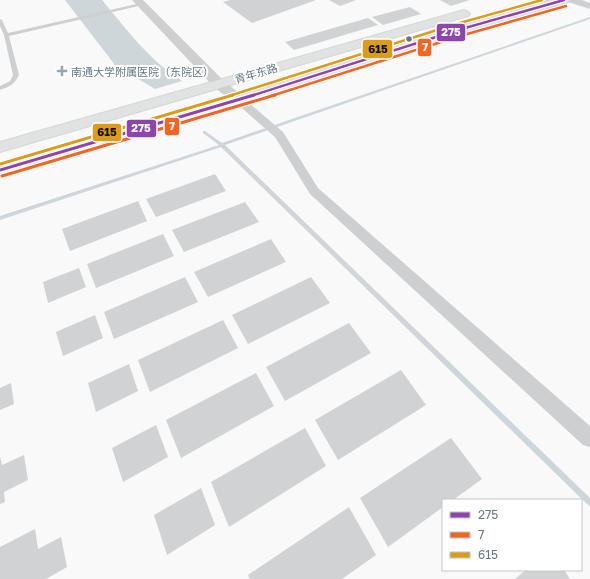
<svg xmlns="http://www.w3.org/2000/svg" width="590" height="579" viewBox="0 0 590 579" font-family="'Golos Text','Noto Sans SC',sans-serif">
<rect width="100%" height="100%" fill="#f9f9f9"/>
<path fill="#ced6d9" d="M 65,0 L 102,0 C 126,29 150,61 182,81 L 155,89 L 115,65 Z"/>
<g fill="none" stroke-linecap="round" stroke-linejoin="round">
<polygon fill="#ced6d9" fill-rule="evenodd" points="590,17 590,19 225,145 590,498 590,506 588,505 221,147 0,220 0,216 219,145 203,133 203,131 205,131 222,143"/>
</g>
<g fill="#d0d2d3">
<polygon points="230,0 316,0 252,23 223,2"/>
<polygon points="329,0 356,0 340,6"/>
<polygon points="440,0 470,0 451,6"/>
<polygon points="410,7 421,14 383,25 372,17"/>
<polygon points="368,18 378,25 294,50 285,42"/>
<polygon points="215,174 226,191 156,217 146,199"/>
<polygon points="138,201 147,221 70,251 62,229"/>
<polygon points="245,202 259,222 184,252 172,230"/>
<polygon points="163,234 174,256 96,288 87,264"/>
<polygon points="271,239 286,262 208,297 194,272"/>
<polygon points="79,268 86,287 48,303 43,282"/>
<polygon points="185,277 198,302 114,339 104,312"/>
<polygon points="311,277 330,303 248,344 232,315"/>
<polygon points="95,315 103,338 63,356 56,332"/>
<polygon points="223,320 238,348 150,392 138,360"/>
<polygon points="349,323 371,353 285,401 266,367"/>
<polygon points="129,364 138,391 96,412 88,383"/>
<polygon points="401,370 426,405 338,460 315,420"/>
<polygon points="256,373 274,406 181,458 166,420"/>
<polygon points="11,383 14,404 0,410 0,388"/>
<polygon points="156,425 168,457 123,482 112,448"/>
<polygon points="305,428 326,466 229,527 211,482"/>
<polygon points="451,438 482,479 453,500 443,500 443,507 388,547 360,498"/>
<polygon points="24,455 28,480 4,492 5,502 0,504 0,457 2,465"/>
<polygon points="201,488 215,525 167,555 154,515"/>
<polygon points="349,507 376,555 342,579 250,579 248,575"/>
<polygon points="35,529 38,549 61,537 67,567 46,579 0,579 0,547"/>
<polygon points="526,570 564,570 570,579 515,579"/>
</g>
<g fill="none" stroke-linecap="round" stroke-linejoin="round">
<g stroke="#d5d6d7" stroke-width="2">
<g id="secondary">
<path d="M 551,0 L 570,0 L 568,2 C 378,57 191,122 0,176 L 0,164 L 234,97 L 454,27 Z"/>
<polygon points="464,10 468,12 470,14 468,16 0,152 0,142"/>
</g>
</g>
<path fill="#cecfd0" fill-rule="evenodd" d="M 141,3 L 143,3 L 143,5 L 9,36 L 19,75 C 15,84 9,87 0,90 L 0,86 L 10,81 L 13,75 L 4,35 L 0,26 L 0,19 L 2,20 L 8,33 Z"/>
<polygon fill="#cecfd0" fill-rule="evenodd" points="239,97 243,98 283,132 318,188 590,426 590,447 583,445 310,194 275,137 235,102 234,100 235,98"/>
<g fill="#cecfd0" fill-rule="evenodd">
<polygon points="132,0 143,0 224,81 244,97 246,100 244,103 234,103 214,87"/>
<polygon points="567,0 582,0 590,3 590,9 568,2"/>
</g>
<use href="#secondary" fill="#e1e2e2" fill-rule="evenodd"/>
<g stroke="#fff" stroke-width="4.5">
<polyline id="bus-1-far1" points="251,96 458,30 564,0"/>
</g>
<g stroke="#fff" stroke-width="5.5">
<polyline id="bus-1" points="0,170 254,95"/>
</g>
<g stroke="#fff" stroke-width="4.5">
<polyline id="bus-2-far1" points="271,96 460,36 566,6"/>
</g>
<g stroke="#fff" stroke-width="5.5">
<polyline id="bus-2" points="2,176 275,95"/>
</g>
<g stroke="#fff" stroke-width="4.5">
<polyline id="bus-3-far1" points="229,96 456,24 542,0"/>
</g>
<g stroke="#fff" stroke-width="5.5">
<polyline id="bus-3" points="0,164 233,95"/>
</g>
<use href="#bus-1-far1" stroke="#8e44ad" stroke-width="2.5"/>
<use href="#bus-1" stroke="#8e44ad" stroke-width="3"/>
<use href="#bus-2-far1" stroke="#f26522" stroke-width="2.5"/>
<use href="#bus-2" stroke="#f26522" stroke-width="3"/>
<use href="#bus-3-far1" stroke="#da9c1a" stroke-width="2.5"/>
<use href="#bus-3" stroke="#da9c1a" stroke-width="3"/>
</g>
<circle fill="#657683" stroke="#fff" stroke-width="1.5" cx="409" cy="39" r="3.5"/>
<path fill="#99a4ac" stroke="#fff" stroke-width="1.5" d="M60 65h4v4h4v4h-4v4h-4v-4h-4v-4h4z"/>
<g text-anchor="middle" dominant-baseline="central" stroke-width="4" stroke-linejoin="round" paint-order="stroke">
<g font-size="11" fill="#657683" stroke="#fff" text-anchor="start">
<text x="71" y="71">南通大学附属医院（东院区）</text>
</g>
<g font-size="11" fill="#657683" stroke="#fff">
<text transform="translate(256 73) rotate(-16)">青年东路</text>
</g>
</g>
<g stroke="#fff" stroke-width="1.5">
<rect x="436" y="23" width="30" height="19" rx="4" fill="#8e44ad"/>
<rect x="417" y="38" width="15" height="19" rx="4" fill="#f26522"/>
<rect x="362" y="39" width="31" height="20" rx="4" fill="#da9c1a"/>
<rect x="164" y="117" width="16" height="19" rx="4" fill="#f26522"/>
<rect x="126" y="119" width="31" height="19" rx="4" fill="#8e44ad"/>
<rect x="92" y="123" width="30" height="19" rx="4" fill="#da9c1a"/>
</g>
<g font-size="11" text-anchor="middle" font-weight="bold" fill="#fff">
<text x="451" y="36">275</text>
<text x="425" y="51">7</text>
<text x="172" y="130">7</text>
<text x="141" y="132">275</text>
</g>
<g font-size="11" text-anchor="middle" font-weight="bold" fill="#111">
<text x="378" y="53">615</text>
<text x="107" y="136">615</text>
</g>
<rect x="442" y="499" width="140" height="72" fill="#ffffff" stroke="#c1c8cd"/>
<rect x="450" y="512" width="20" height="6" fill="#8e44ad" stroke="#c1c8cd"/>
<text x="478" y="519" font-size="12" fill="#657683">275</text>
<rect x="450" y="532" width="20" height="6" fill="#f26522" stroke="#c1c8cd"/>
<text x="478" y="539" font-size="12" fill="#657683">7</text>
<rect x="450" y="552" width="20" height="6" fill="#da9c1a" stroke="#c1c8cd"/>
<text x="478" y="559" font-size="12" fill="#657683">615</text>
</svg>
